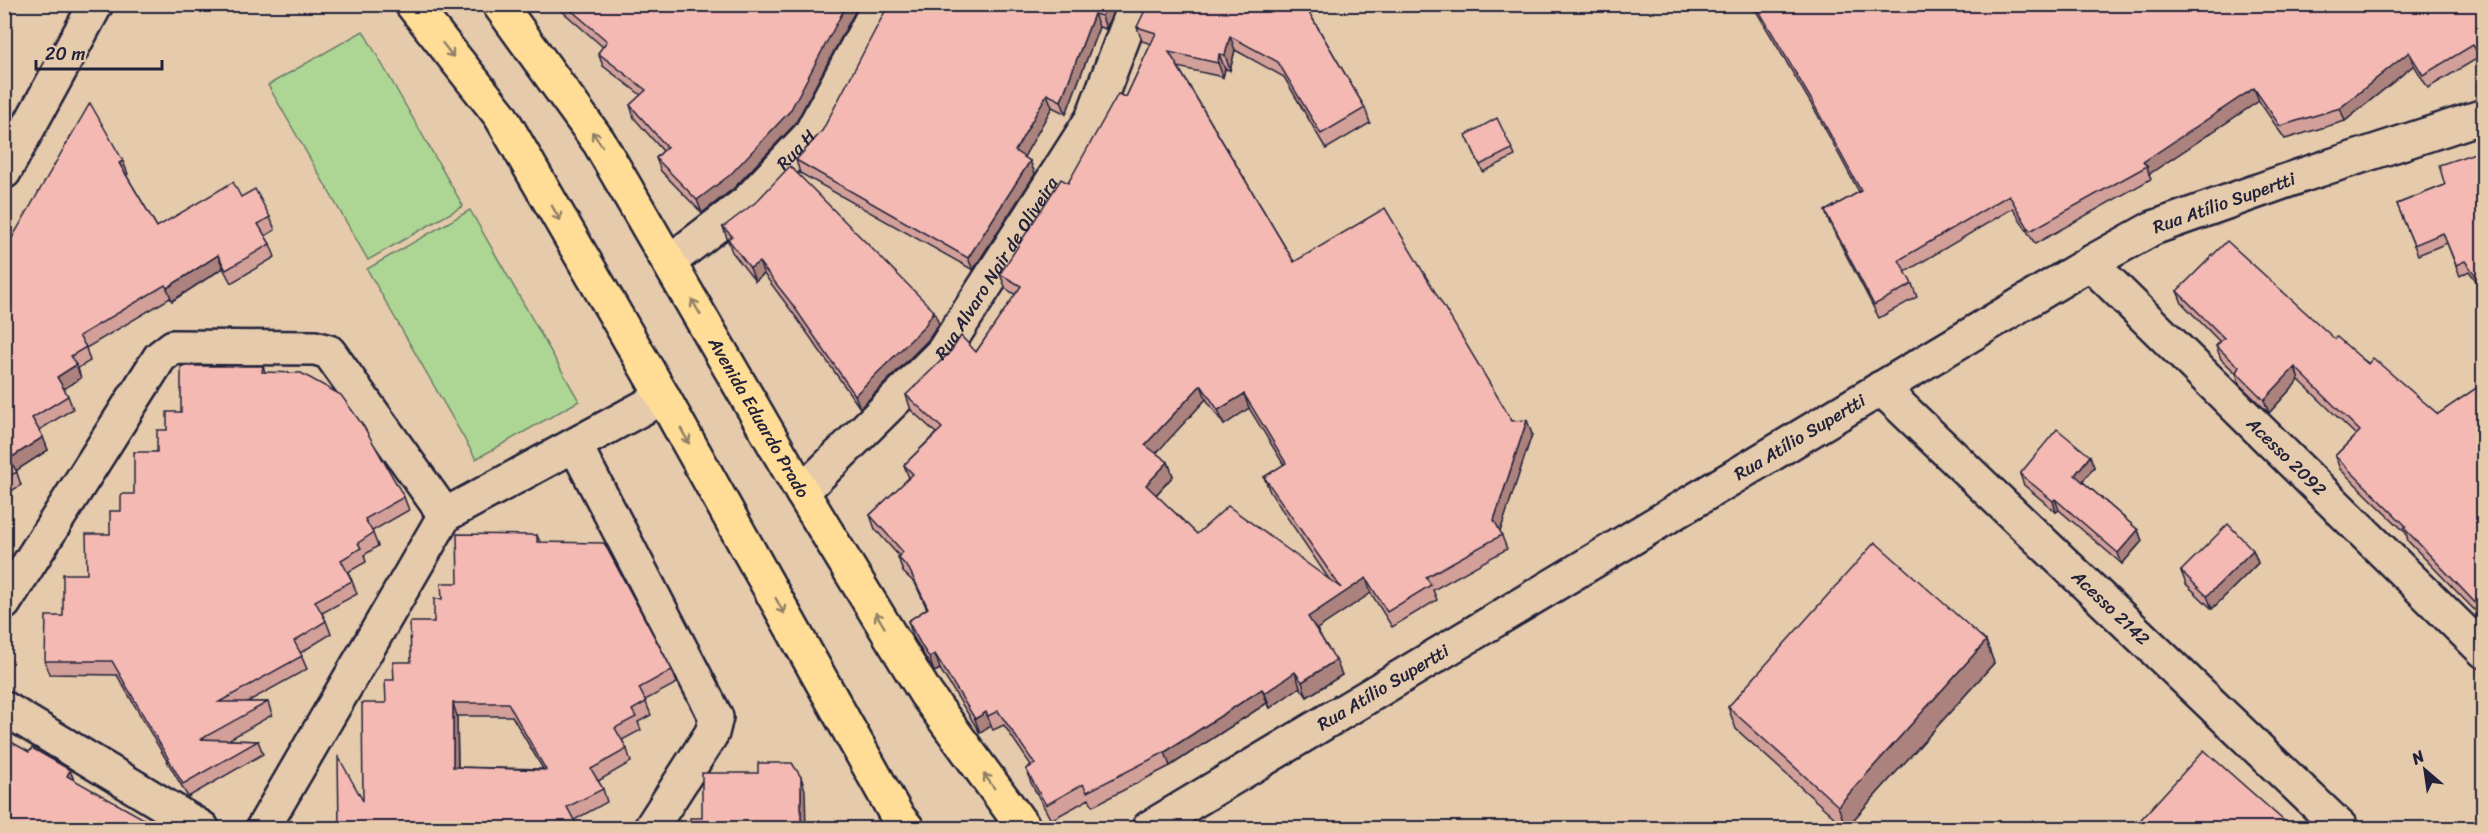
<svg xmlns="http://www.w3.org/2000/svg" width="2488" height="833" viewBox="0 0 2488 833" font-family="Sriracha,sans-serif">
<rect width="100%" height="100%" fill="#e5caac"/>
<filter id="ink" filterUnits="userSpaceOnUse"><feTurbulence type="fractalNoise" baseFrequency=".0167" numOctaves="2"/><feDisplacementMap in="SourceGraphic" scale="12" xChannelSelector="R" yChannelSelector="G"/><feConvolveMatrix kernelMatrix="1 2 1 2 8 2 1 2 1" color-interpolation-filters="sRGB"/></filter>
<g filter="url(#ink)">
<g fill="#add694" stroke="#687c68" stroke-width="1.5">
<polygon points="363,31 463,206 368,260 268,85"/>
<polygon points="470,210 579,401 476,459 367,269"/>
</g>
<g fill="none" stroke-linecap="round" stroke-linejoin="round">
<g stroke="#22223b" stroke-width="38">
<g id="minor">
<path id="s1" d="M 669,262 L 747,202 L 810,135 L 880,4"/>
<path id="s2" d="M 2090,263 L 2484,651"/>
<path id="s3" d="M 1881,388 L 2341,828"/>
<polyline points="575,445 716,717 712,733 651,828"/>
<path id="s4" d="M 802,492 L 943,352 L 1092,119 L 1136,4"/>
<polyline points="4,603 160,357 173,347 315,348 329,352 445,515"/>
<polyline points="4,708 202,828"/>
<polyline points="263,828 445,515 663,397"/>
</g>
</g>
<g stroke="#22223b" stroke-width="38">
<g id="tertiary">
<polyline points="4,172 96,4"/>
<path id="s5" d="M 1149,828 L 2090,263 L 2153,228 L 2303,175 L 2484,116"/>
</g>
</g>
<g stroke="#22223b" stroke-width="38">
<g id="primary">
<polyline points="412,4 500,115 663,397 897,816 907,828"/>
<path id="s6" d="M 499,4 L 599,142 L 802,492 L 926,694 L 1024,828"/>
</g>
</g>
<use href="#minor" stroke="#e5caac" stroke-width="33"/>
<use href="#tertiary" stroke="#e5caac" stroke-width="33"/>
<use href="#primary" stroke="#ffdd96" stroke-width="33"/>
</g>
<g fill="#d29f99" stroke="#22223b" stroke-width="1.5" fill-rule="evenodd">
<polygon points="554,4 859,4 795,124 734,188 702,213 661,171 656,158 663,151 634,118 630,105 641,95 603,66 598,53 603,47"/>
<polygon points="1116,4 1106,29 1099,27 1066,114 1052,107 1024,157 1030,161 1035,174 973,270 800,173 796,160 822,131"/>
<path d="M 1304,4 L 1365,108 L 1370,123 L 1326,149 L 1284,77 L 1235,50 L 1230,70 L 1225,69 L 1223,77 L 1178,67 L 1294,262 L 1512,421 L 1532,434 L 1500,531 L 1507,549 L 1433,590 L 1437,600 L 1392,627 L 1371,593 L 1317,629 L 1342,675 L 1307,697 L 1300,687 L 1270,708 L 1267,703 L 1170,766 L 1093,806 L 1089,799 L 1051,820 L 1031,783 L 1026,769 L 1031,765 L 1004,725 L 993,730 L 991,726 L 980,733 L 940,669 L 934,672 L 928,662 L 913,636 L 908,621 L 927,609 L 915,583 L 903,572 L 898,557 L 899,556 L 875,529 L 870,515 L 909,478 L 904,465 L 936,433 L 911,410 L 906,395 L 976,352 L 1016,295 L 1006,289 L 1000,274 L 1068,183 L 1126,97 L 1151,44 L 1142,41 L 1137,27 ZM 1206,399 L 1224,425 L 1249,408 L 1284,465 L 1264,477 L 1270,492 L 1331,582 L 1197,534 L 1156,495 L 1173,476 L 1168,462 L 1156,453 Z"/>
<polygon points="1752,4 2484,4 2484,69 2478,58 2428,88 2414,65 2345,121 2285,139 2259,101 2149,174 2151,179 2035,244 2013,208 1905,272 1912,284 1917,297 1879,318 1830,224 1825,211 1859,192 1816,112"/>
<polygon points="1466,135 1512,149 1515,156 1483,172"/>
<polygon points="2484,150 2484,292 2469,271 2460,276 2447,243 2418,255 2397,204 2445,185"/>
<polygon points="128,174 126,175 157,227 241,197 270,217 275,230 265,236 270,244 275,257 231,283 223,268 172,301 170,298 86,348 90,361 78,368 81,378 64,389 68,396 73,409 39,430 48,450 16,470 21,485 8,493 10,500 4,503 4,252"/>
<polygon points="723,227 939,324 928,340 860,408 796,317 764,274 755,281 732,252"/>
<polygon points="2177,291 2335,339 2438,414 2484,383 2484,620 2408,541 2406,533 2340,469 2335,456 2356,435 2299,380 2269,413 2240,385 2236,373 2221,359 2216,346 2220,342 2182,303"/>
<polygon points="263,366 265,372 404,497 409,510 372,531 378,546 364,555 366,562 348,572 352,581 357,594 322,613 326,621 331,634 300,653 307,669 247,702 268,702 272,715 228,740 258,741 263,754 188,797 117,675 50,674 45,661 63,616 110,534 121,511 134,494 157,452 167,430 181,412"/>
<polygon points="2090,456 2094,467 2082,481 2138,530 2142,541 2122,564 2059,510 2056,512 2024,485 2020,474"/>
<path d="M 537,535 L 540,542 L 672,670 L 677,683 L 645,700 L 651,715 L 638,722 L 641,730 L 622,740 L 627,749 L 631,762 L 598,781 L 603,789 L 607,802 L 574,820 L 578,828 L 339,828 L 363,801 L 386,703 L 394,680 L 411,662 L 434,622 L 442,599 L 458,583 ZM 457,716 L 512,716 L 543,769 L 458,767 Z"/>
<polygon points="2253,550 2258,563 2212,609 2186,584 2181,571"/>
<polygon points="1986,641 1994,663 1846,828 1736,729 1728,707"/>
</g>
<g fill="#ab827d" stroke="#22223b" stroke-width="1.5">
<polygon points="847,4 859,4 795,124 734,188 702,213 697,200"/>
<polygon points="1106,4 1116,4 1106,29 1102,16"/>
<polygon points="1094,14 1099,27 1066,114 1061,101"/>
<polygon points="1230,36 1235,50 1230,70 1225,55"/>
<polygon points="2409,52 2414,65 2345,121 2340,108"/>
<polygon points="1219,54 1225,69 1223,77 1218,63"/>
<polygon points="2254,88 2259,101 2149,174 2147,166 2143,162"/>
<polygon points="1047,94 1052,107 1020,164 1015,151"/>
<polygon points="123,161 128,174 124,176 119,163"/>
<polygon points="1030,161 1035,174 973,270 968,258"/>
<polygon points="218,255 223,268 172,301 167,288"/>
<polygon points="759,262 764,274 755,281 750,268"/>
<polygon points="934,311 939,324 928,340 860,408 855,395"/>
<polygon points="76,365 81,378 62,390 57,377"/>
<polygon points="2295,367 2299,380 2269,413 2264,400"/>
<polygon points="1201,385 1206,399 1151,459 1145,445"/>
<polygon points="1244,394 1249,408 1224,425 1218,410"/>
<polygon points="1527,420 1532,434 1499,535 1494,520"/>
<polygon points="43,437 48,450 14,472 9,459"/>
<polygon points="2090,456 2094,467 2079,486 2075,475"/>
<polygon points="1168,462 1173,476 1151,500 1146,485"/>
<polygon points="6,486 10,500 4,503 4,487"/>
<polygon points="2055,499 2059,510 2056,512 2053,501"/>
<polygon points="2138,530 2142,541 2122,564 2118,553"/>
<polygon points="2253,550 2258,563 2212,609 2207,596"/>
<polygon points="1366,578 1371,593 1314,631 1308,617"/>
<polygon points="1986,641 1994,663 1846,828 1838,806"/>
<polygon points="935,654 940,669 934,672 929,657"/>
<polygon points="1336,660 1342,675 1307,697 1302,682"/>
<polygon points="1295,672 1300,687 1270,708 1265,693"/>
<polygon points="1262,689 1267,703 1170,766 1165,752"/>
<polygon points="453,703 457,716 458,780 453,767"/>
<polygon points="986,712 991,726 980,733 975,719"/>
<polygon points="70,770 76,785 67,776"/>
<polygon points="801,777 805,790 806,828 801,828"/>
</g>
<g fill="#f4b9b2" stroke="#22223b" stroke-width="1.5" fill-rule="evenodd">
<polygon points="564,4 847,4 790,111 730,175 697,200 656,158 667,147 630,105 646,90 598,53 607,41"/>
<polygon points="889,4 1106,4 1102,16 1094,14 1061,101 1047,94 1015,151 1030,161 968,258 796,160 822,131"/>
<path d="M 1148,4 L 1304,4 L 1365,108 L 1321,134 L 1278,62 L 1230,36 L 1225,55 L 1219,54 L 1218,63 L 1169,52 L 1294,262 L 1385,208 L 1512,421 L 1527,420 L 1494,520 L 1502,535 L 1426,577 L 1431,585 L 1387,612 L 1366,578 L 1308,617 L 1336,660 L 1302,682 L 1295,672 L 1265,693 L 1262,689 L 1165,752 L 1087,792 L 1083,784 L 1046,805 L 1026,769 L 1035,764 L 998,711 L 988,716 L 986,712 L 975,719 L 935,654 L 929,657 L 923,648 L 908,621 L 928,608 L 909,569 L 898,557 L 903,552 L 870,515 L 913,474 L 904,465 L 942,428 L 906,395 L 951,351 L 961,336 L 976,352 L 1021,286 L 1000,274 L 1061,179 L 1068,183 L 1118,94 L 1126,97 L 1156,33 L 1137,27 ZM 1201,385 L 1218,410 L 1244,394 L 1286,463 L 1264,477 L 1341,588 L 1228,506 L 1197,534 L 1146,485 L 1168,462 L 1145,445 Z"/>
<polygon points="1755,4 2484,4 2484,64 2473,45 2423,75 2409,52 2340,108 2280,126 2254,88 2143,162 2147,166 2030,231 2009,195 1899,260 1912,284 1874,305 1825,211 1861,191 1811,99"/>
<polygon points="90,103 123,161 119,163 157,227 233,182 241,197 255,189 270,217 258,224 270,244 226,270 218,255 167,288 165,285 79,336 86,347 71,356 76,365 57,377 68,396 32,418 43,437 9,459 17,472 4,479 4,252"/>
<polygon points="1497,118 1512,149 1480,165 1466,135"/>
<polygon points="2484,150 2484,287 2465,261 2456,265 2443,233 2414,245 2397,204 2445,185 2439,165"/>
<polygon points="790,166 934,311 924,327 855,395 792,304 759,262 750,268 728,239 732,236 723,227 756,202"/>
<polygon points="2227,241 2335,339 2337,337 2368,364 2373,358 2438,414 2484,383 2484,612 2404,528 2406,526 2335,456 2360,431 2295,367 2264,400 2236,372 2239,367 2216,346 2224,338 2177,291"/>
<polygon points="181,366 263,366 262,372 301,373 341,395 364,427 404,497 365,519 373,533 358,543 361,548 341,560 352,581 315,601 326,621 294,641 302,656 219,702 268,702 201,739 258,741 183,784 112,661 45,661 46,616 63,616 63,574 87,574 86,534 110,534 110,511 121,511 121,494 134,494 134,452 157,452 157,430 167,430 167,412 181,412"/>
<polygon points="2057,429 2090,456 2075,475 2138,530 2118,553 2055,499 2053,501 2020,474"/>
<polygon points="2228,524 2253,550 2207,596 2181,571"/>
<path d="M 457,534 L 537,535 L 537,542 L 604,543 L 672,670 L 639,688 L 646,702 L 632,710 L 636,717 L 615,728 L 627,749 L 591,769 L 603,789 L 567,807 L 576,824 L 568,828 L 339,828 L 338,756 L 363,801 L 362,703 L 386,703 L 385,680 L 394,680 L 393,662 L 411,662 L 410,622 L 434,622 L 434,599 L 442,599 L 441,583 L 458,583 ZM 453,703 L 508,703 L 546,770 L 453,767 Z"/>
<polygon points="1875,542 1986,641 1838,806 1728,707"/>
<polygon points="4,738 29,752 32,748 70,770 67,776 158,827 160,823 171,828 4,828"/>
<polygon points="2204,750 2292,828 2133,828"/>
<polygon points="758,763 792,763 801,777 801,828 690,828 690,818 702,818 702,773 758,773"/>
</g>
<defs><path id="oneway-shaft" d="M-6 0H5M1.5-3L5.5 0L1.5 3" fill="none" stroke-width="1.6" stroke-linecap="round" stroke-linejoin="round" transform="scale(1.5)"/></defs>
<g stroke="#908068">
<use href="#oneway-shaft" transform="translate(448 50) rotate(52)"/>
<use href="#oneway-shaft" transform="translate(597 139) rotate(-125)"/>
<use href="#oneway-shaft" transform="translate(556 213) rotate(60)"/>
<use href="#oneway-shaft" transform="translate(696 307) rotate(-120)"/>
<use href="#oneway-shaft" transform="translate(685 436) rotate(61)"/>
<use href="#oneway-shaft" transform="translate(780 606) rotate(61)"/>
<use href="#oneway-shaft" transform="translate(880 620) rotate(-121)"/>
<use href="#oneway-shaft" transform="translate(989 781) rotate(-126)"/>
</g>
</g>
<g text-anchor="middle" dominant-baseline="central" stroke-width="4.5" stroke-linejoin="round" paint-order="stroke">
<g font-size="18" fill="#22223b" stroke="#e5caac">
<text stroke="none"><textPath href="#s1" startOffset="170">Rua H</textPath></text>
<text stroke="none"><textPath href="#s5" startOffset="1245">Rua Atílio Supertti</textPath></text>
<text stroke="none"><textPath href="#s4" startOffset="298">Rua Alvaro Nair de Oliveira</textPath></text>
<text stroke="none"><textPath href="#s6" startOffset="489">Avenida Eduardo Prado</textPath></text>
<text stroke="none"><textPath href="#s5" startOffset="759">Rua Atílio Supertti</textPath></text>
<text stroke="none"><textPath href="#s2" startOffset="276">Acesso 2092</textPath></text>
<text stroke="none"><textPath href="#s3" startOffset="318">Acesso 2142</textPath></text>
<text stroke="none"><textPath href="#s5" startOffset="273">Rua Atílio Supertti</textPath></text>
</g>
</g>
<rect width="2488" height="833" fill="none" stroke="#e5caac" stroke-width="24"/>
<rect x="12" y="12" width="2464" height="809" fill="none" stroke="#22223b" stroke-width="2" filter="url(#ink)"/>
<g transform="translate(2425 770) rotate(331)" stroke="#e5caac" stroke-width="4.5" paint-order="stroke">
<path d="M0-4.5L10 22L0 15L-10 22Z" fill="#22223b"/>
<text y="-9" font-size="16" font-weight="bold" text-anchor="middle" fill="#22223b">N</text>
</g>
<path d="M36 60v9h126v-9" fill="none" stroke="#22223b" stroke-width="3"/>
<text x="45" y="60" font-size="18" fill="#22223b" stroke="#e5caac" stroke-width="4.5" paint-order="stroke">20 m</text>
</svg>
